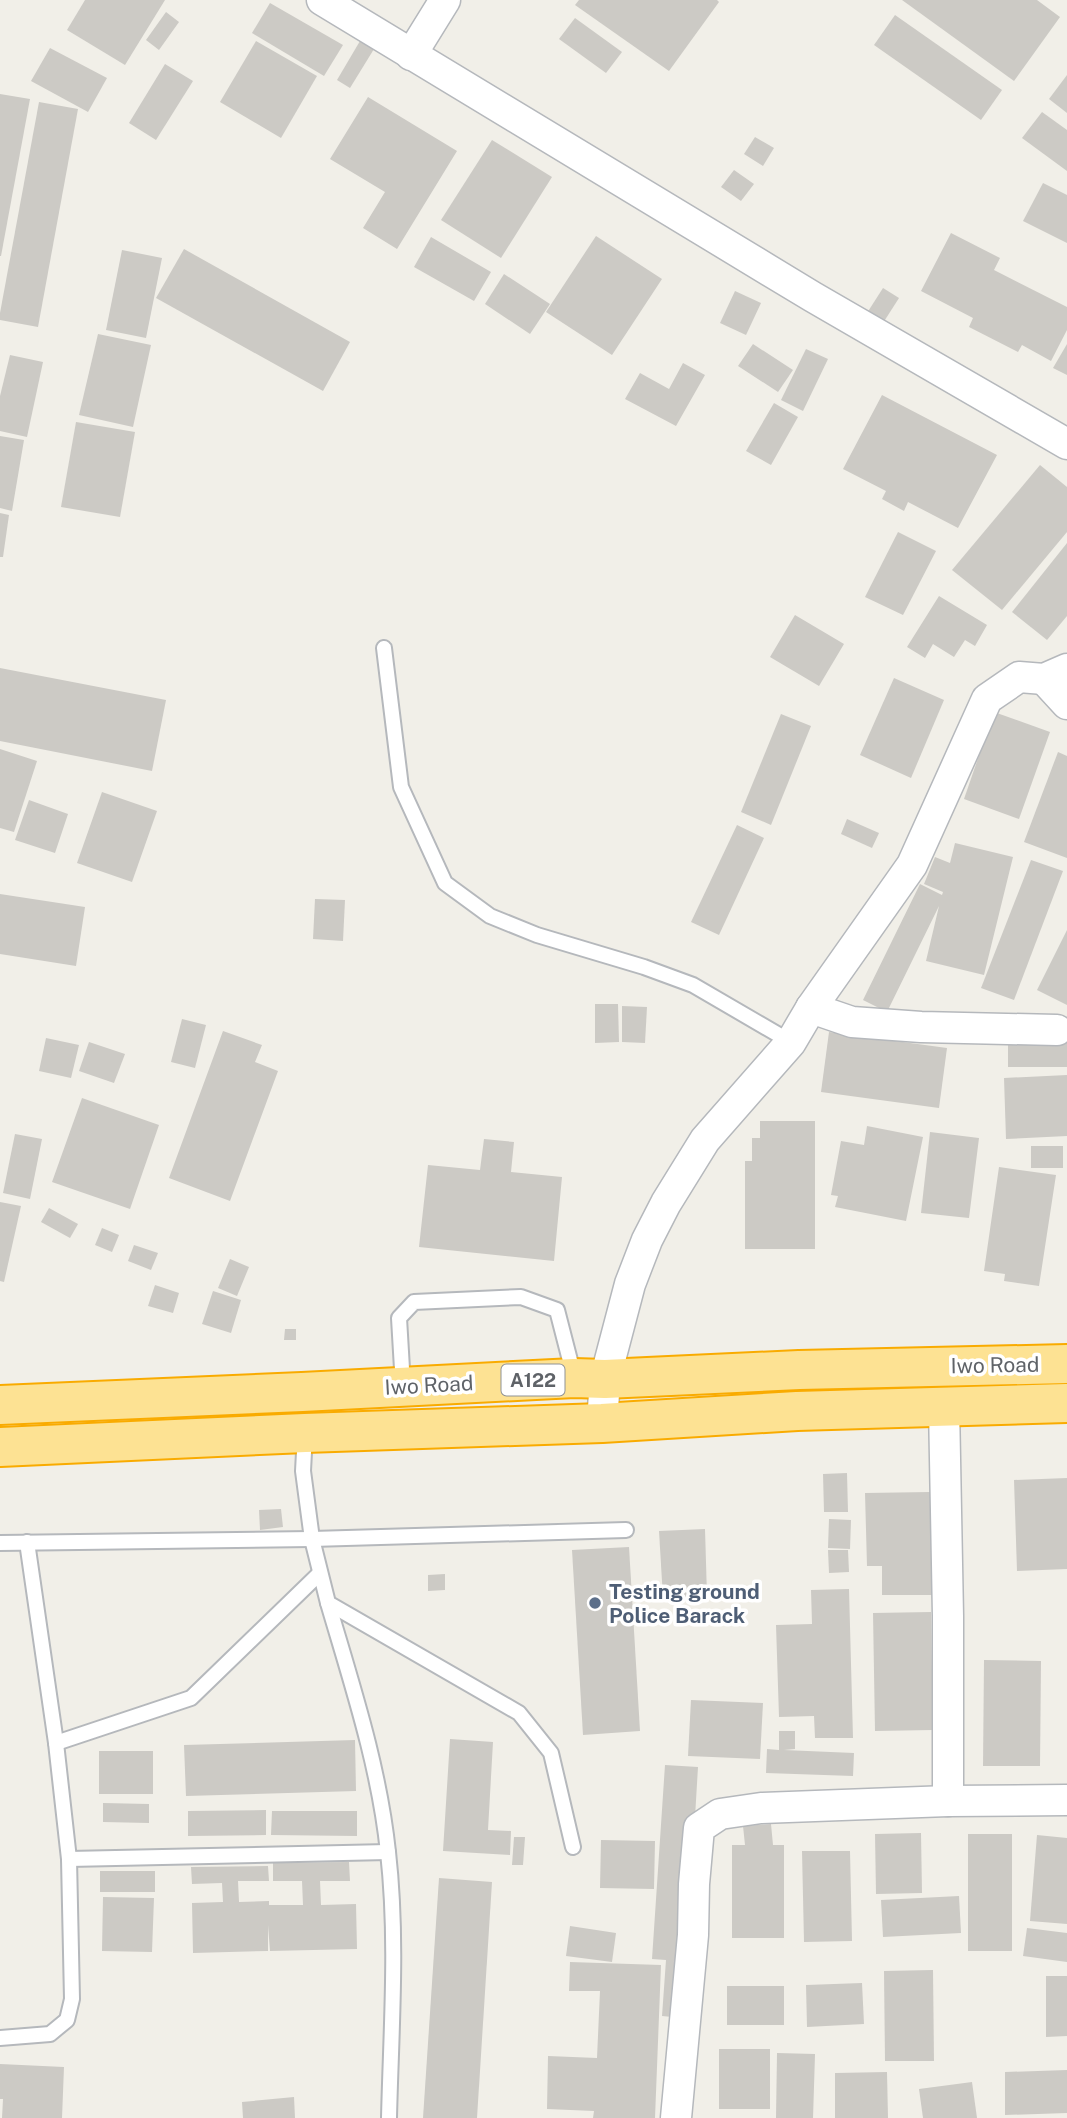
<svg xmlns="http://www.w3.org/2000/svg" width="1067" height="2118" viewBox="0 0 1067 2118" font-family="'Public Sans',sans-serif">
<rect width="100%" height="100%" fill="#f1efe8"/>
<g fill="#cccac5">
<polygon points="85,0 165,0 125,65 67,30"/>
<polygon points="579,0 717,0 719,2 669,71 575,5"/>
<polygon points="902,0 1037,0 1060,17 1014,81"/>
<polygon points="270,3 343,45 324,76 252,33"/>
<polygon points="166,12 179,22 159,50 146,40"/>
<polygon points="895,15 1002,90 981,120 874,45"/>
<polygon points="575,18 622,52 606,73 559,39"/>
<polygon points="256,41 317,76 281,138 220,102"/>
<polygon points="360,41 374,49 350,88 337,80"/>
<polygon points="50,48 107,78 88,112 31,81"/>
<polygon points="165,64 193,81 156,140 129,123"/>
<polygon points="1067,75 1067,113 1049,99"/>
<polygon points="0,94 30,99 1,256 0,256"/>
<polygon points="368,97 457,151 397,249 363,228 385,192 330,159"/>
<polygon points="39,102 78,109 38,327 0,320 0,313"/>
<polygon points="1042,112 1067,130 1067,171 1022,138"/>
<polygon points="755,137 774,148 763,166 744,154"/>
<polygon points="492,140 552,177 501,258 441,220"/>
<polygon points="734,170 754,184 741,201 721,187"/>
<polygon points="1043,183 1067,195 1067,243 1023,221"/>
<polygon points="951,233 1000,258 994,270 1067,307 1067,330 1051,361 1022,345 1018,352 969,327 973,318 921,291"/>
<polygon points="596,236 662,279 612,355 546,312"/>
<polygon points="431,237 491,272 474,301 414,267"/>
<polygon points="184,249 350,342 323,391 156,298"/>
<polygon points="122,250 162,258 146,338 106,330"/>
<polygon points="504,274 550,304 530,334 485,304"/>
<polygon points="883,288 899,298 883,323 867,313"/>
<polygon points="735,291 761,303 746,335 720,323"/>
<polygon points="98,334 151,345 133,427 79,415"/>
<polygon points="753,344 793,370 778,392 738,366"/>
<polygon points="1067,344 1067,375 1053,368"/>
<polygon points="806,349 828,359 803,411 781,400"/>
<polygon points="10,355 43,362 27,437 0,431 0,396"/>
<polygon points="683,363 705,375 676,426 625,399 640,373 669,389"/>
<polygon points="882,395 997,455 958,528 908,502 904,511 882,499 886,491 843,469"/>
<polygon points="774,403 798,417 771,465 746,451"/>
<polygon points="76,422 135,432 120,517 61,507"/>
<polygon points="0,436 24,440 12,511 0,508"/>
<polygon points="1040,465 1067,487 1067,532 1002,610 952,570"/>
<polygon points="0,513 9,515 3,557 0,557"/>
<polygon points="898,532 936,551 903,615 865,597"/>
<polygon points="1067,543 1067,616 1047,640 1012,612"/>
<polygon points="939,596 987,625 975,646 965,640 954,657 933,644 925,658 907,647"/>
<polygon points="795,615 844,644 819,686 770,657"/>
<polygon points="0,668 166,700 152,771 0,741"/>
<polygon points="894,678 944,700 911,778 860,755"/>
<polygon points="994,712 1050,732 1019,819 964,799"/>
<polygon points="781,714 811,726 771,825 741,812"/>
<polygon points="0,749 37,761 14,832 0,828"/>
<polygon points="1058,752 1067,756 1067,858 1024,842"/>
<polygon points="102,792 157,811 132,882 77,863"/>
<polygon points="29,800 68,814 55,853 15,840"/>
<polygon points="847,819 879,833 872,848 841,834"/>
<polygon points="737,825 764,838 719,935 691,922"/>
<polygon points="955,843 1013,857 984,975 926,961 939,906 887,1012 863,1000 920,884 942,895 943,892 924,884 935,857 950,863"/>
<polygon points="1031,860 1063,871 1014,1000 981,988"/>
<polygon points="0,894 85,907 76,966 0,954"/>
<polygon points="315,899 345,900 343,941 313,939"/>
<polygon points="1067,930 1067,1005 1037,990"/>
<polygon points="595,1004 618,1004 619,1042 595,1043"/>
<polygon points="622,1006 647,1007 645,1043 622,1042"/>
<polygon points="182,1019 206,1025 195,1068 171,1062"/>
<polygon points="223,1031 262,1045 255,1062 278,1071 230,1201 169,1178"/>
<polygon points="829,1032 947,1048 939,1108 821,1092"/>
<polygon points="1008,1034 1067,1035 1067,1067 1008,1067"/>
<polygon points="46,1038 79,1045 71,1078 39,1071"/>
<polygon points="89,1042 125,1054 114,1083 79,1071"/>
<polygon points="1067,1075 1067,1136 1006,1139 1004,1078"/>
<polygon points="82,1098 159,1125 130,1209 52,1182"/>
<polygon points="760,1121 815,1121 815,1249 745,1249 745,1161 752,1161 752,1138 760,1138"/>
<polygon points="867,1126 923,1137 906,1221 835,1207 838,1196 831,1195 841,1141 864,1145"/>
<polygon points="930,1132 979,1138 969,1218 921,1213"/>
<polygon points="15,1134 42,1139 30,1199 3,1193"/>
<polygon points="484,1139 514,1142 511,1172 562,1177 554,1261 419,1247 428,1165 480,1170"/>
<rect x="1031" y="1146" width="32" height="22"/>
<polygon points="999,1167 1056,1175 1039,1286 1004,1281 1005,1274 984,1271"/>
<polygon points="0,1202 21,1206 4,1282 0,1281"/>
<polygon points="49,1208 78,1224 70,1238 41,1222"/>
<polygon points="102,1228 119,1235 112,1252 95,1245"/>
<polygon points="134,1245 158,1253 151,1270 128,1261"/>
<polygon points="230,1259 249,1267 237,1296 218,1288"/>
<polygon points="155,1285 179,1293 173,1313 148,1306"/>
<polygon points="213,1291 241,1300 231,1333 202,1324"/>
<polygon points="285,1329 296,1329 296,1340 284,1340"/>
<polygon points="847,1473 848,1512 824,1512 823,1474"/>
<polygon points="1067,1478 1067,1569 1017,1571 1014,1480"/>
<polygon points="930,1492 932,1595 882,1595 882,1566 867,1566 865,1493"/>
<polygon points="281,1509 283,1527 260,1530 259,1510"/>
<polygon points="829,1519 851,1520 850,1549 828,1548"/>
<polygon points="705,1529 707,1596 663,1598 659,1531"/>
<polygon points="629,1547 640,1731 583,1735 572,1550"/>
<polygon points="828,1550 848,1550 849,1572 829,1573"/>
<polygon points="445,1574 445,1590 428,1591 428,1575"/>
<polygon points="849,1589 853,1738 815,1738 814,1716 779,1717 776,1625 812,1624 811,1590"/>
<polygon points="931,1612 933,1730 875,1731 873,1613"/>
<polygon points="984,1660 1041,1661 1040,1766 983,1766"/>
<polygon points="691,1700 763,1703 760,1759 688,1756"/>
<polygon points="779,1731 795,1731 795,1749 784,1750 854,1753 853,1776 766,1773 767,1749 779,1750"/>
<polygon points="450,1739 493,1742 488,1830 511,1831 510,1855 443,1851"/>
<polygon points="355,1740 356,1791 186,1796 184,1745"/>
<rect x="99" y="1751" width="54" height="43"/>
<polygon points="665,1765 698,1767 683,2018 662,2016 666,1960 652,1959"/>
<polygon points="103,1803 149,1804 149,1823 103,1822"/>
<polygon points="266,1810 266,1835 188,1836 188,1811"/>
<polygon points="272,1811 357,1811 357,1836 271,1835"/>
<polygon points="771,1824 773,1845 784,1845 784,1938 732,1938 732,1845 745,1845 743,1826"/>
<polygon points="921,1833 922,1893 876,1894 875,1834"/>
<rect x="968" y="1834" width="44" height="117"/>
<polygon points="1037,1835 1067,1838 1067,1924 1030,1921"/>
<polygon points="514,1837 525,1837 523,1865 512,1865"/>
<polygon points="601,1840 655,1841 654,1889 600,1888"/>
<polygon points="802,1851 850,1851 852,1941 804,1942"/>
<polygon points="349,1862 350,1881 320,1881 321,1905 356,1904 357,1949 270,1951 268,1925 268,1951 193,1953 192,1903 223,1902 222,1883 192,1884 191,1867 268,1866 269,1881 238,1881 239,1902 269,1901 269,1905 303,1905 302,1881 273,1881 273,1863"/>
<rect x="100" y="1871" width="55" height="21"/>
<polygon points="439,1878 492,1882 477,2118 423,2118"/>
<polygon points="959,1896 961,1933 883,1937 881,1900"/>
<polygon points="103,1897 154,1898 152,1952 102,1951"/>
<polygon points="570,1926 616,1933 612,1962 566,1956"/>
<polygon points="1027,1928 1067,1933 1067,1962 1023,1956"/>
<polygon points="570,1962 661,1965 655,2118 593,2118 594,2111 547,2109 548,2056 597,2058 600,1991 569,1991"/>
<polygon points="933,1970 934,2061 885,2061 884,1971"/>
<polygon points="1046,1976 1067,1976 1067,2036 1046,2037"/>
<polygon points="862,1983 864,2024 807,2027 806,1985"/>
<rect x="727" y="1986" width="57" height="39"/>
<rect x="719" y="2049" width="51" height="60"/>
<polygon points="777,2053 815,2054 813,2118 776,2118"/>
<polygon points="0,2064 64,2067 62,2118 2,2118 3,2099 0,2099"/>
<polygon points="1067,2070 1067,2113 1005,2115 1005,2072"/>
<polygon points="887,2072 888,2118 835,2118 835,2073"/>
<polygon points="972,2082 977,2118 923,2118 919,2089"/>
<polygon points="294,2097 295,2118 243,2118 242,2102"/>
</g>
<g fill="none" stroke-linecap="round" stroke-linejoin="round">
<g stroke="#b5b8bc" stroke-width="18">
<g id="lane">
<polyline points="384,648 401,787 445,883 490,916 537,935 644,967 693,985 791,1042"/>
<polyline points="403,1386 399,1318 414,1302 521,1297 557,1310 574,1376"/>
<polyline points="305,1433 303,1471 312,1539 328,1603 519,1713 551,1753 573,1847"/>
<polyline points="27,1542 56,1743 69,1859 388,1852"/>
<polyline points="0,1543 312,1539 626,1530"/>
<path d="M 328,1603 C 352,1685 379,1766 388,1852 C 398,1940 391,2030 389,2118"/>
<polyline points="56,1743 191,1698 320,1573"/>
<polyline points="0,2038 50,2034 67,2020 72,1999 69,1859"/>
</g>
</g>
<g stroke="#b5b8bc" stroke-width="33">
<g id="street">
<polyline points="322,0 813,297 1067,444"/>
<polyline points="411,55 445,0"/>
<polyline points="1044,679 1067,704"/>
<polyline points="811,1008 852,1022 921,1027 1057,1030"/>
<polyline points="944,1406 948,1616 948,1801"/>
<polyline points="602,1423 605,1379 630,1284 647,1240 666,1203 705,1140 791,1042 811,1008 912,865 987,699 1019,677 1044,679 1067,669"/>
<polyline points="676,2118 693,1935 694,1884 699,1828 720,1814 761,1808 948,1801 1067,1800"/>
</g>
</g>
<g stroke="#f9ab00" stroke-width="42">
<g id="highway">
<polyline points="0,1405 302,1392 574,1378 605,1379 799,1370 1067,1364"/>
<polyline points="0,1447 305,1433 602,1423 797,1411 1067,1403"/>
</g>
</g>
<use href="#lane" stroke="#fff" stroke-width="14"/>
<use href="#street" stroke="#fff" stroke-width="30"/>
<use href="#highway" stroke="#fde293" stroke-width="38"/>
</g>
<circle fill="#5c6f8a" stroke="#fff" stroke-width="2.5" cx="595" cy="1603" r="7"/>
<g text-anchor="middle" dominant-baseline="central" stroke-width="7" stroke-linejoin="round" paint-order="stroke">
<rect fill="#fff" stroke="#8f9295" stroke-width="2" x="501.5" y="1364.5" width="63" height="31" rx="5"/>
<g font-size="19" font-weight="bold" fill="#5f6368">
<text x="533" y="1380">A122</text>
</g>
<g font-size="21" fill="#5f6368" stroke="#fff">
<text transform="translate(995 1365) rotate(-1)">Iwo Road</text>
<text transform="translate(429 1385) rotate(-3)">Iwo Road</text>
</g>
<g font-size="21" font-weight="bold" fill="#4e5e75" stroke="#fff" text-anchor="start">
<text x="609" y="1591">Testing ground<tspan x="609" dy="24">Police Barack</tspan></text>
</g>
</g>
</svg>
